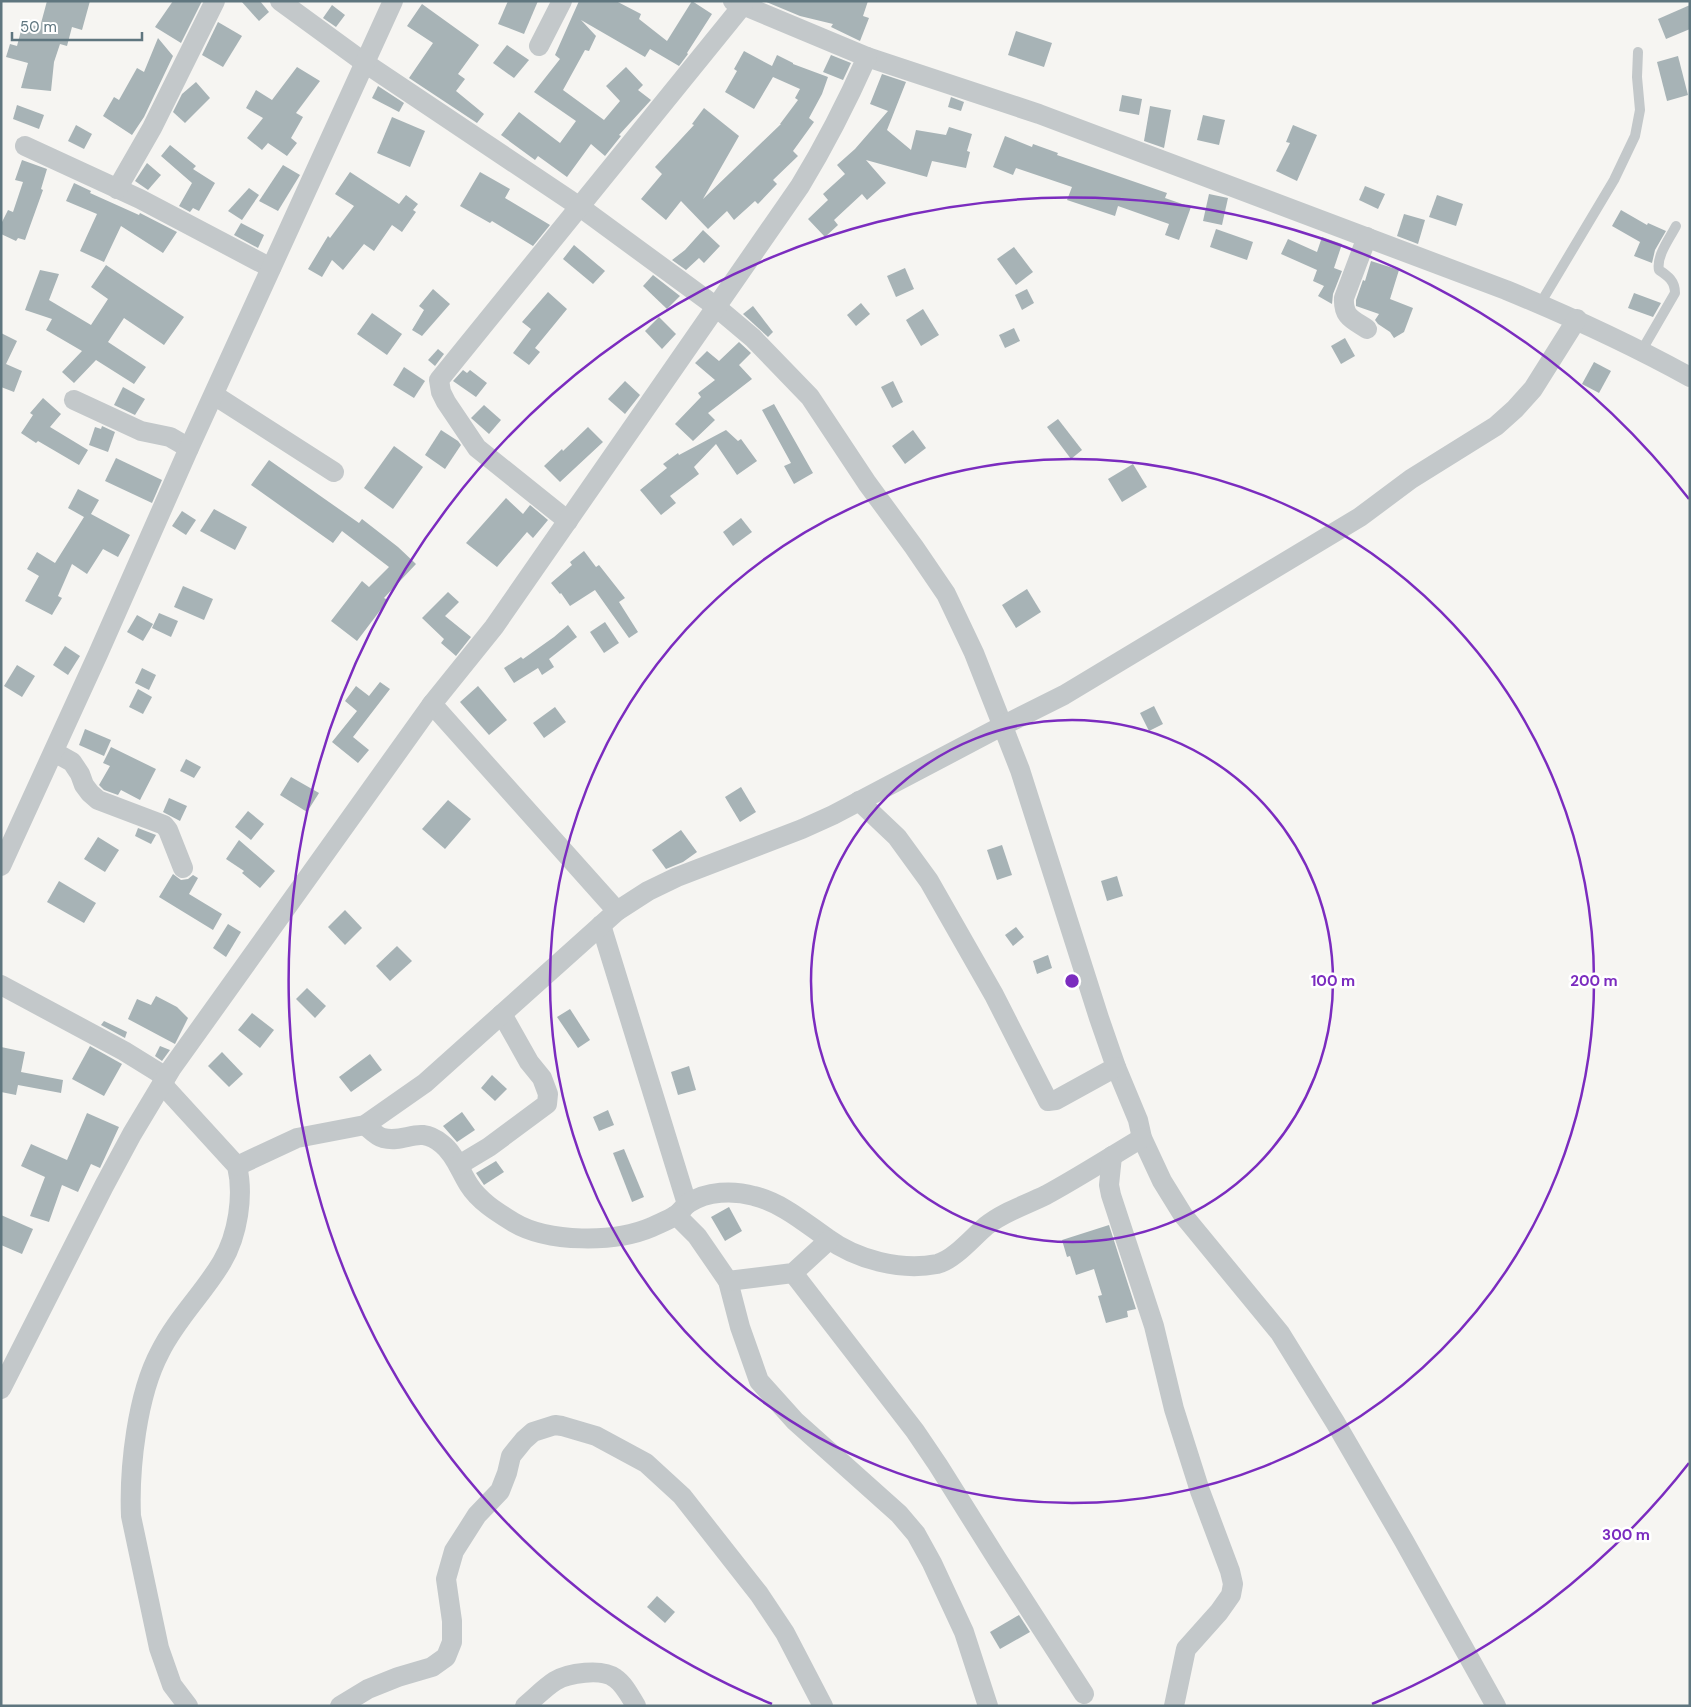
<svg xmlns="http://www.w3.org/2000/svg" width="1691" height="1707" viewBox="0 0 1691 1707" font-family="'DM Sans',sans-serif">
<rect width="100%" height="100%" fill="#f6f5f2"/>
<g fill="#a7b3b6">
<polygon points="47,1 90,1 82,30 72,27 67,46 60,44 54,62 51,91 21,88 28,63 6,57 10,44 17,46 23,23 40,27"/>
<polygon points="173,1 202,1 181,43 155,27"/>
<polygon points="241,1 260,1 269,12 259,21"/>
<polygon points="508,1 538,1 524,34 498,24"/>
<polygon points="579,1 616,1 641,14 639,19 667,41 692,1 712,14 687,53 688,54 679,66 650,49 645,57 581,20 596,36 589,51 585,50 563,90 604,120 620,101 606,86 626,67 643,85 638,90 651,100 619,135 621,136 605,156 591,144 567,177 538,156 535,160 501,135 519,112 560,143 576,121 534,92 560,59 555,55"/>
<polygon points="764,1 868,1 863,16 869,18 860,41 831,27 833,24 800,16"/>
<polygon points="422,4 479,45 458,74 465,79 456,91 484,114 477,123 409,78 433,43 407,26"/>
<polygon points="332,5 345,15 336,27 323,18"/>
<polygon points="1690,5 1690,29 1666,39 1658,19"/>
<polygon points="218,22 242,36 223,67 202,55"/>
<polygon points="1016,31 1052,43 1044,67 1008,55"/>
<polygon points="158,38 173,56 144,117 132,135 103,116 114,97 119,100 137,68 144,72"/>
<polygon points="507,45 529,60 514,78 493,63"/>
<polygon points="744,51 772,66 777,55 793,63 793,64 828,77 822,94 809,118 814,122 793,151 798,156 773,180 777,184 758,204 755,201 734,220 727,211 708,229 681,201 666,220 641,199 662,174 655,167 694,125 692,124 704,108 739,136 703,199 781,124 780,124 798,100 795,98 800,89 773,77 754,109 725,92 737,71 734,69"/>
<polygon points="831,55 851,63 843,80 823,72"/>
<polygon points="1678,56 1688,95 1667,101 1657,62"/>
<polygon points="297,67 320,81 296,113 303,117 291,138 297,143 287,156 268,143 262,150 247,138 263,118 246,108 256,90 272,100"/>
<polygon points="882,74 906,82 887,130 911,150 916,130 946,135 949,127 972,134 967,151 970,152 966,168 932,161 927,177 866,160 886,183 867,200 862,194 834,220 838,225 825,237 808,219 828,200 823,194 845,174 837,165 855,149 888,111 870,104"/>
<polygon points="196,82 210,98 185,123 173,112 182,94"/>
<polygon points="378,86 404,103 399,112 372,98"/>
<polygon points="1122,95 1142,99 1139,115 1119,111"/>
<polygon points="951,97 964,102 961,111 948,107"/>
<polygon points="17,105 44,115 39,129 13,119"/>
<polygon points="1150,106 1171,110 1164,148 1144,141"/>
<polygon points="1203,115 1225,120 1219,145 1197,140"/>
<polygon points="392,117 425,131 410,167 377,153"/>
<polygon points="76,125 92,134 84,149 68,141"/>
<polygon points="1293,125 1317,135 1297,181 1276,171 1290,143 1286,142"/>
<polygon points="1005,136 1032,147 1033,144 1058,153 1057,155 1167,193 1165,198 1191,207 1179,240 1165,235 1169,224 1118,206 1115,216 1067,200 1072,187 1016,168 1013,175 993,167"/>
<polygon points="170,145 196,166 193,169 215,183 199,211 193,208 190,212 179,206 192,183 161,156"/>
<polygon points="22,160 47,169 41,189 43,190 25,240 18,238 16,241 1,234 1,224 8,210 13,212 23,182 15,180"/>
<polygon points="147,163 161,175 148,190 135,181"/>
<polygon points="283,165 300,175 278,211 259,201"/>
<polygon points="350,172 399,204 406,195 418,204 413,210 416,212 402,232 392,225 374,251 364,244 343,270 332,260 322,277 308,269 328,236 330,238 354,206 335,194"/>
<polygon points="480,172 510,189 505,198 550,225 533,246 492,221 490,223 460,206"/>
<polygon points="74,183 91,191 90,193 139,215 140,213 177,232 163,253 121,226 104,262 80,251 97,214 66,201"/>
<polygon points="1365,186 1385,194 1378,209 1359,200"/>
<polygon points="249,188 259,195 242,220 228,211"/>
<polygon points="1209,194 1228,198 1222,225 1203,221"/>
<polygon points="1437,195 1463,204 1456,226 1429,217"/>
<polygon points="1621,210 1647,225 1648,223 1666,231 1655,250 1652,263 1634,256 1640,242 1612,226"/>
<polygon points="1404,214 1425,220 1418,244 1397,236"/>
<polygon points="241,223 264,235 258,248 234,235"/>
<polygon points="1216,229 1253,242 1247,260 1210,247"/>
<polygon points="703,230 720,246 704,263 699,258 686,270 672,260 685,250"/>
<polygon points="1322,237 1342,244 1334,268 1342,271 1333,294 1332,304 1318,296 1324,286 1313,281 1317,270 1281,254 1288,239 1317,252"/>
<polygon points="574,245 605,271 593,284 563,259"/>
<polygon points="1014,247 1033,272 1016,285 997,259"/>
<polygon points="1371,261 1399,270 1390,299 1413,308 1404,332 1394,338 1390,332 1378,324 1375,320 1379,314 1356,306 1356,300 1363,280 1365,281"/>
<polygon points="106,265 184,317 164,345 124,318 108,342 146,367 134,384 96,360 74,383 62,372 82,351 46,330 52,319 25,310 40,270 59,274 49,300 91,325 108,299 91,287"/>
<polygon points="905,268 914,289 896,297 887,276"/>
<polygon points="653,275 680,296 667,309 643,286"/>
<polygon points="433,289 450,304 422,336 412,330 424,310 419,306"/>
<polygon points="1027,289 1034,303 1022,310 1015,295"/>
<polygon points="548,292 567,309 535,348 540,352 529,365 513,353 531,329 522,322"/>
<polygon points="1634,293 1661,303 1653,317 1628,308"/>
<polygon points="861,303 870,314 856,326 847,315"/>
<polygon points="753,306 773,332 768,337 743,314"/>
<polygon points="923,309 939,335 921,346 906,320"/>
<polygon points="372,313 402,334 387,355 357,334"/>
<polygon points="659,317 676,334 662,349 645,331"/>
<polygon points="1014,328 1020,341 1005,348 999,335"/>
<polygon points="1,333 17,341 6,364 22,371 14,392 1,387"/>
<polygon points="1345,338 1355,356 1341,364 1331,346"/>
<polygon points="739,342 751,353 739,365 752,379 708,413 715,420 693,441 675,424 701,397 698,393 715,380 695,363 707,351 719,361"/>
<polygon points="438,349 444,354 435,366 428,360"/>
<polygon points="1594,362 1611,371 1599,393 1582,384"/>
<polygon points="404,367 425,381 414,398 393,385"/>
<polygon points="463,370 467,373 470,370 487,383 476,397 453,381"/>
<polygon points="625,381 640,395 625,414 608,399"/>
<polygon points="893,381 903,402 892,408 881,387"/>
<polygon points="123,387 145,399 135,415 114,405"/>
<polygon points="43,398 61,414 50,427 88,450 79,465 38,441 36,443 21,433 33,415 30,413"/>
<polygon points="774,404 813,473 794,484 784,466 791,463 762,410"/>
<polygon points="484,405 501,420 489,434 471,418"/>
<polygon points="1058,419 1082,450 1071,459 1047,427"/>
<polygon points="102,426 115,432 108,452 89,445 95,427 101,429"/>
<polygon points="588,427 603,442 560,482 544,466 562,449 563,451"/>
<polygon points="441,430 458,441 461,445 445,469 425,455"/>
<polygon points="726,430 738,441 741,439 757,461 737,475 716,444 694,467 699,474 670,496 676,503 661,515 640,490 667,468 663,464 678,453 679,455"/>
<polygon points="913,430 926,448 905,464 892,446"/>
<polygon points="394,446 423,467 393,509 364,488"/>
<polygon points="116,458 162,480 152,503 105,481"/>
<polygon points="269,460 359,523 362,519 398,547 416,564 384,598 388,600 357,641 331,621 362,581 369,587 389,567 342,531 333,543 251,485"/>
<polygon points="1133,464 1147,487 1122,502 1108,479"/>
<polygon points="78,489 99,500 91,514 130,535 118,557 103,549 87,574 72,564 58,596 62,598 52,615 25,601 39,576 27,569 37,552 55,563 84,517 68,508"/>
<polygon points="506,498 523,514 530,505 548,520 533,538 527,532 497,567 466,543"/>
<polygon points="214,509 247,527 235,550 200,531"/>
<polygon points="182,511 196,520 186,535 172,526"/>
<polygon points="741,518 752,532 733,546 723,532"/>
<polygon points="584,551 596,567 599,565 625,598 619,602 638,632 629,638 595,590 570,606 561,593 560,594 551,583 572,565 570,562"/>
<polygon points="183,586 213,599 204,620 174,607"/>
<polygon points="1027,589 1041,612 1016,628 1002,605"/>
<polygon points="448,592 459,602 445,616 471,637 456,656 441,643 444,639 422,618"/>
<polygon points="159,613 178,621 171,637 152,628"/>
<polygon points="137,615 153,624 143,641 127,632"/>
<polygon points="605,622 619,643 604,653 590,632"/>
<polygon points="568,625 577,637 549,659 554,667 542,675 538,668 514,683 504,668 521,657 523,659 554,637"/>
<polygon points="65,646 80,656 68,675 53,665"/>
<polygon points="17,665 35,676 22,697 4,686"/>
<polygon points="142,668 156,675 149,690 135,683"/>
<polygon points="380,682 390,689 353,737 369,750 358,763 332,742 357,711 345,701 356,686 369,696"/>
<polygon points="478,686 507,720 489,735 460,702"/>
<polygon points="138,689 152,697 143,714 129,707"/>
<polygon points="1154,706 1163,724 1149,731 1140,713"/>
<polygon points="555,707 566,722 544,738 533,723"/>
<polygon points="85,729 111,740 104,756 79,745"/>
<polygon points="111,747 156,769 140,800 121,790 118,795 104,790 99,785 110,766 103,763"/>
<polygon points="186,759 201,767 194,778 180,771"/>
<polygon points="291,777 319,793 307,812 280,795"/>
<polygon points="741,787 756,812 740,822 725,797"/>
<polygon points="169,798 187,806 180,821 163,812"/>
<polygon points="448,800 471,819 445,849 422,829"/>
<polygon points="248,811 264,824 251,840 235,827"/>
<polygon points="138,828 156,835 151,844 135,836"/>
<polygon points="681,830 697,852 683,862 666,869 652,850"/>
<polygon points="98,837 119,850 105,872 84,859"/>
<polygon points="239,840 275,871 260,888 242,873 244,871 226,859"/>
<polygon points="1002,845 1012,875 997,880 987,850"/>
<polygon points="173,874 181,880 188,879 193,875 198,878 189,894 222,914 213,930 159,897"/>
<polygon points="1117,876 1123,896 1107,901 1101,881"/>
<polygon points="59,881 96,903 84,923 47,902"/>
<polygon points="345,910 362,928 345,945 328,927"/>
<polygon points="228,924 241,932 226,957 213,948"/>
<polygon points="1016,927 1024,937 1013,946 1005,935"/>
<polygon points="397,946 412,961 390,981 376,966"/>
<polygon points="1048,955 1052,968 1037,974 1033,961"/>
<polygon points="307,988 326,1006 315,1018 296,999"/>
<polygon points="156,996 177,1007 188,1018 175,1044 128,1019 137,999 151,1005"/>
<polygon points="570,1009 590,1040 578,1048 557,1017"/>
<polygon points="252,1013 274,1030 260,1048 238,1030"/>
<polygon points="104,1021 127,1032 125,1038 101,1025"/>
<polygon points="90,1046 122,1064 104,1096 72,1079"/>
<polygon points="160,1046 170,1050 162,1061 155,1056"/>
<polygon points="1,1047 25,1052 21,1072 63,1080 61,1093 18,1085 16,1095 1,1092"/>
<polygon points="222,1052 243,1074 229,1087 208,1066"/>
<polygon points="370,1054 382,1070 351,1092 339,1077"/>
<polygon points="689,1066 696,1090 678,1095 671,1072"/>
<polygon points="492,1075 507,1089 495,1101 481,1088"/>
<polygon points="608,1110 614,1125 599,1131 593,1117"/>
<polygon points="462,1112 475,1130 457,1142 443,1126"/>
<polygon points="87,1113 119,1127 100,1168 91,1164 78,1192 62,1185 49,1222 30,1216 45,1177 21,1166 31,1144 67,1160"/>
<polygon points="624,1149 644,1197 632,1202 613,1153"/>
<polygon points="496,1161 504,1172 484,1185 476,1173"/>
<polygon points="729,1207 742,1231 725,1241 711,1217"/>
<polygon points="1,1215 33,1229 22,1254 1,1245"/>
<polygon points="1109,1225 1136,1309 1127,1311 1128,1317 1106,1323 1098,1296 1102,1295 1094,1269 1076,1275 1070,1256 1067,1257 1062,1240"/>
<polygon points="657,1596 675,1612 665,1623 647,1607"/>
<polygon points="1019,1615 1030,1632 1000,1649 990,1632"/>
</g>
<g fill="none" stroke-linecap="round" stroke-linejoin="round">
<g stroke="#c3c8ca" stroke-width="10">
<polyline points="1540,304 1614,180 1635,136 1640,110 1637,77 1638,52"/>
<path d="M 1642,350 L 1675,293 C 1675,281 1668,276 1659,270 C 1656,256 1670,238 1676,226"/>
</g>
<g stroke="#c3c8ca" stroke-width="20">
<polyline points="280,1 365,63 580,207 715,306 753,338 810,397 867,483 914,547 946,594 974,653 1020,770 1099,1018 1116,1067 1138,1120 1142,1138 1162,1181 1183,1215 1280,1333 1335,1422 1404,1541 1496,1706"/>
<path d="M 733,1 L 867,57 L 1039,114 L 1506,290 C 1569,316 1630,344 1690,377"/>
<polyline points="539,46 562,1"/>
<polyline points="25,146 140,199 271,268"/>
<polyline points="117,189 152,128 215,1"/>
<path d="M 1367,237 L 1344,298 C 1343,317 1352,319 1367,329"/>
<polyline points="214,395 334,472"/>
<polyline points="74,400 141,431 170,437 189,448"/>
<polyline points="568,521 477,448 446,402 441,392 439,380 743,5"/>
<polyline points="432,704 617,911"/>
<polyline points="54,752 72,762 80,774 84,785 90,793 98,800 164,825 168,830 183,868"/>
<polyline points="859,801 897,837 929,881 994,995 1048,1101 1056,1100 1116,1067"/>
<polyline points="1,866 98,654 189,448 393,1"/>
<polyline points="601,925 687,1204"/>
<polyline points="1,985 124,1051 166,1077"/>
<path d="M 162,1084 L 237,1166 C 244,1195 238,1235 222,1262 C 203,1294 177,1318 160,1352 C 137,1395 129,1468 131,1516 L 159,1648 L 172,1685 L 188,1706"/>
<path d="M 365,1125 C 371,1130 376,1136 383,1138 C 407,1144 418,1124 442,1144 C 455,1154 460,1171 469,1185 C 479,1201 497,1212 513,1222 C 548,1243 615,1243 652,1227 C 660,1223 669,1220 676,1215 C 681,1212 684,1206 689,1203 C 707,1191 733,1190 754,1196 C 782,1203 804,1222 827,1238 C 857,1260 901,1271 937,1264 C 954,1260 973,1237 986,1226 C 1003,1212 1026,1205 1046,1195 C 1079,1177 1110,1157 1142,1138"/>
<polyline points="1112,1156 1109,1185 1111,1195 1154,1326 1174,1409 1200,1491 1230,1571 1233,1584 1231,1595 1219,1612 1186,1649 1174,1706"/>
<polyline points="459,1165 489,1147 547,1104 548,1094 542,1078 529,1062 502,1014"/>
<polyline points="237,1166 297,1138 365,1125 425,1083 617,911 648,891 677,877 802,829 833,815 1002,726 1064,695 1360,517 1411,479 1496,426 1515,409 1533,389 1577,319"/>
<polyline points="676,1215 697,1236 728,1281 740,1327 759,1381 795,1421 899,1514 916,1534 932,1563 964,1632 988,1706"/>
<polyline points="793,1273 915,1431 938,1465 997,1559 1084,1694"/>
<polyline points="728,1281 793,1273 829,1240"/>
<path d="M 1,1389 L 104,1186 L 132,1134 L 171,1069 L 432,704 L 494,627 L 800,186 C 825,145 847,102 867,57"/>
<polyline points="340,1706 368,1689 398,1677 432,1667 446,1657 452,1642 452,1621 446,1579 454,1551 477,1515 500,1491 507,1473 511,1456 524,1440 533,1432 555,1425 562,1426 596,1436 646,1463 682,1496 759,1594 785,1633 823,1706"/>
<path d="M 525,1706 C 535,1698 544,1688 555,1681 C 568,1673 602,1668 615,1678 C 624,1684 630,1696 636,1706"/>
</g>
</g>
<g fill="none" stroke="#7b2cbf" stroke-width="2.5">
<circle cx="1072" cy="981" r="261"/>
<circle cx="1072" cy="981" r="522"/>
<path d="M1689 1463A783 783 0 0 1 1372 1704M772 1704A783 783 0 1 1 1689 499"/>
</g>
<circle cx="1072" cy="981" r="8" fill="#7b2cbf" stroke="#fff" stroke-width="2.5"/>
<g font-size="15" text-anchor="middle" font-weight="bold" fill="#7b2cbf" stroke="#fff" stroke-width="5" stroke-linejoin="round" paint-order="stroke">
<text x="1333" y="986">100 m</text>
<text x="1594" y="986">200 m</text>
<text x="1626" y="1540">300 m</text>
</g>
<rect width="1691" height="1707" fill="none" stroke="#5f767f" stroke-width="5"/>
<path d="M12 32v8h130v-8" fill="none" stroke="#5f767f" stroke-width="2.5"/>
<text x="20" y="32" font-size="15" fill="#5f767f" stroke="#ffffff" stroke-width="4" paint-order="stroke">50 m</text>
</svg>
